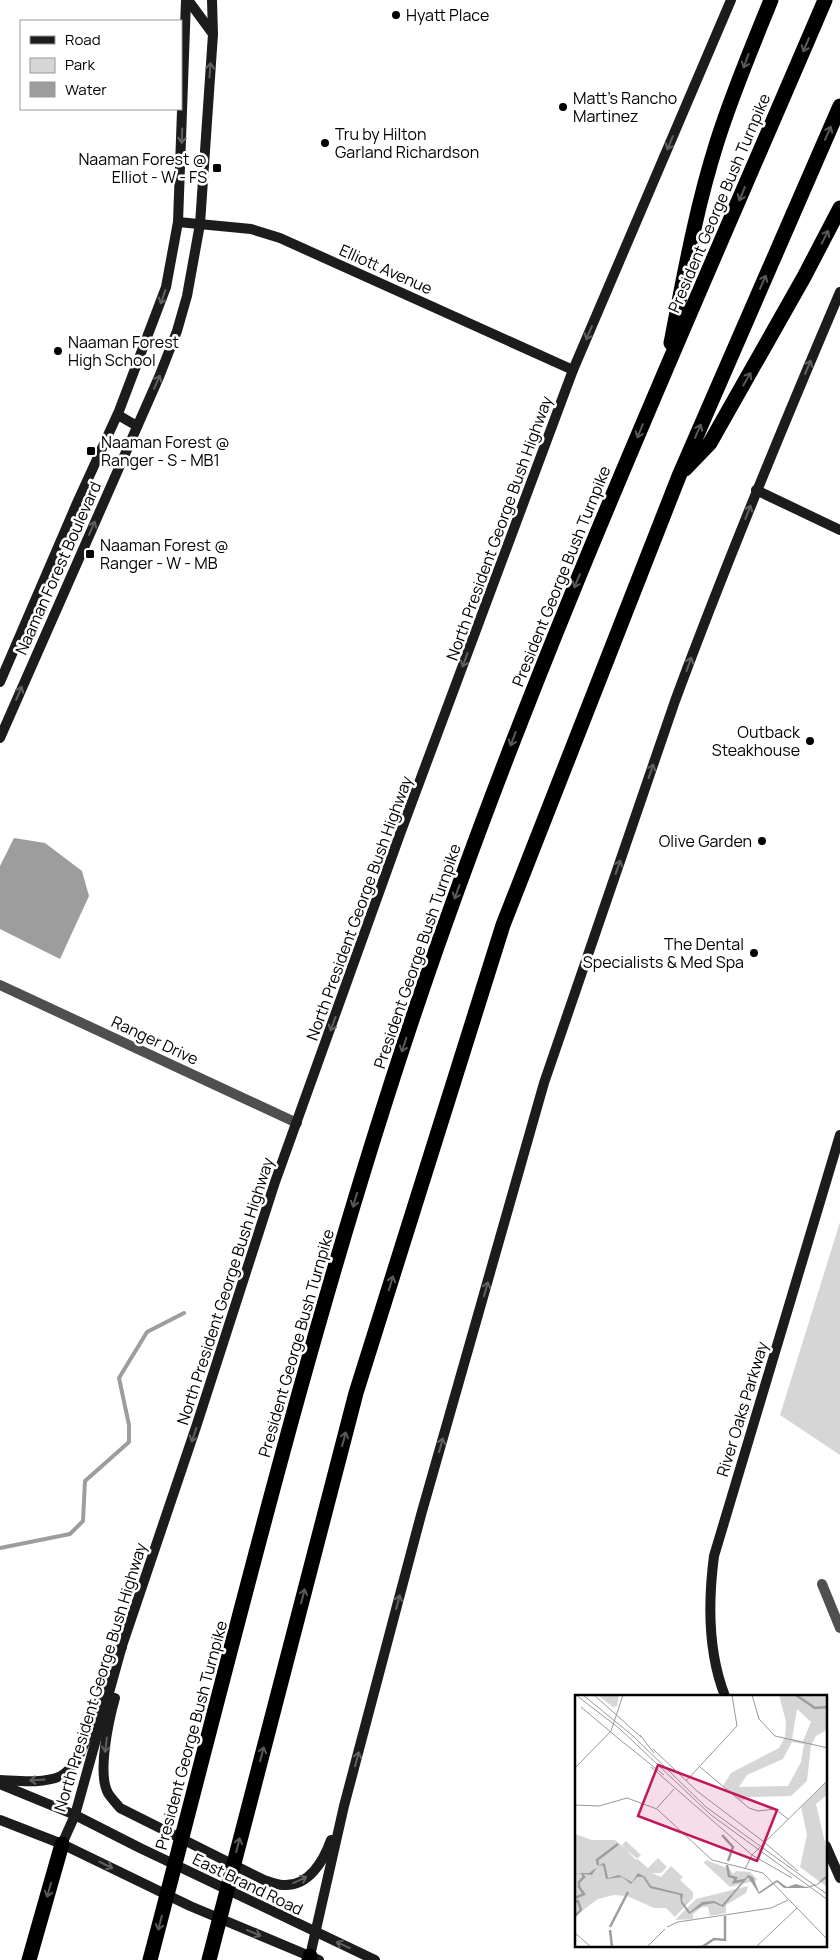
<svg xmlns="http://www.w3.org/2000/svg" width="840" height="1960" viewBox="0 0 840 1960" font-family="Manrope,sans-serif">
<rect width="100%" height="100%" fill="#fff"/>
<polygon fill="#d6d6d6" points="840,1222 840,1455 780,1415"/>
<polygon fill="#9d9d9d" points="14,838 45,843 82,871 89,896 60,959 0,929 0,866"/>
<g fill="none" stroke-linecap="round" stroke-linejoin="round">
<polyline stroke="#9d9d9d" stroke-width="4" points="0,1548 70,1534 83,1521 85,1481 129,1442 129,1425 119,1378 147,1332 184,1313"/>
<g stroke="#4f4f4f" stroke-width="10">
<polyline points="0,985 297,1123"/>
<polyline points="822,1584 840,1628"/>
</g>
<g stroke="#1c1c1c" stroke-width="10">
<polyline points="188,0 213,34"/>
<polyline points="178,222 251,229 280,238 573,370"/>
<polyline points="118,415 137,426"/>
<polyline points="756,490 840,530"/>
<polyline points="0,682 77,503 119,411 166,287 178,222 186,0"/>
<polyline points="0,738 159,377 177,331 187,296 200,224 213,34 212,0"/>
<path d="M 725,1696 C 708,1653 708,1602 714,1556 L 840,1135"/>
<path d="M 115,1698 C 109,1719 97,1773 108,1793 C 111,1798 116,1803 120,1808 L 264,1880 C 270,1882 277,1885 283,1885 C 309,1887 324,1860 331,1840"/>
<path d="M 0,1780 C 20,1781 42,1784 61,1776 C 66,1773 74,1765 77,1760 C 93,1728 102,1689 113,1655 L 122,1647"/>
<polyline points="0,1784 75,1815 140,1848 375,1960"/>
<polyline points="0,1820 62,1844 190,1906 319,1960"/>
<polyline points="62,1844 75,1815 122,1646 197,1424 275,1182 400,834 573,370 731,0"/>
<polyline points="826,1846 840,1878"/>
<path d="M 310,1956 L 344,1806 L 421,1515 L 544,1083 L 675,701 C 726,563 782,428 840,292"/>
</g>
<g stroke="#000" stroke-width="15">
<path d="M 671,343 C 684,276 696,208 717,142 C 732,94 752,47 771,0"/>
<polyline points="685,469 710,443 804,277 840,208"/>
<polyline points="29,1960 62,1844"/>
<path d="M 150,1960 C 234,1640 311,1319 417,1005 C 533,662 683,332 825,0"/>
<polyline points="209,1960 356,1393 503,925 679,476 840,106"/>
<polyline points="309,1960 310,1956"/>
</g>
</g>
<defs><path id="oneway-shaft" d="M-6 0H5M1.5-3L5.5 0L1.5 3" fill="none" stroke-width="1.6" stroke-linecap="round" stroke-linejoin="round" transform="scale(1.25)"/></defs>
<g stroke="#595959">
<use href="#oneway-shaft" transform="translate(806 45) rotate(113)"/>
<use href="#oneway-shaft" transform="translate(746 61) rotate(110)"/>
<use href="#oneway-shaft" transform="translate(828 133) rotate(-66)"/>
<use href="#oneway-shaft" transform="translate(742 194) rotate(113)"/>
<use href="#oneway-shaft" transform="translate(825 237) rotate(-63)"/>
<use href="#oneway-shaft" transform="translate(763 282) rotate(-66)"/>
<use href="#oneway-shaft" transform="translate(747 379) rotate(-60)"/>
<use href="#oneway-shaft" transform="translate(640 431) rotate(113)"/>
<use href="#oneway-shaft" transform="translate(698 431) rotate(-66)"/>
<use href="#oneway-shaft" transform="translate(577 581) rotate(113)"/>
<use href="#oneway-shaft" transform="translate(513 739) rotate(111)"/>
<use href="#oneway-shaft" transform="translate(457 892) rotate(110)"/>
<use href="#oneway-shaft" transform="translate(404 1045) rotate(108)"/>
<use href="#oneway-shaft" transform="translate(355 1200) rotate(107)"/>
<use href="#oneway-shaft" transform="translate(391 1283) rotate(-73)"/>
<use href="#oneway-shaft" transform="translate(344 1439) rotate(-75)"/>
<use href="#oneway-shaft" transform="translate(303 1596) rotate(-75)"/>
<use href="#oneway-shaft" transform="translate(262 1754) rotate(-75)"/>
<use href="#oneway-shaft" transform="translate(238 1845) rotate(-76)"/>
<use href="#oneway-shaft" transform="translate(49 1890) rotate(106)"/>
<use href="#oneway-shaft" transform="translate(160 1923) rotate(105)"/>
</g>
<g stroke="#606060">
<use href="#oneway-shaft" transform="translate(210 70) rotate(-86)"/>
<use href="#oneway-shaft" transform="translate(182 136) rotate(92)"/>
<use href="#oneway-shaft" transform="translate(670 143) rotate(113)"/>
<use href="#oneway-shaft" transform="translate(163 297) rotate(109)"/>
<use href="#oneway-shaft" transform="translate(589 333) rotate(113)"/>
<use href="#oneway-shaft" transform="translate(808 367) rotate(-67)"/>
<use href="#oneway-shaft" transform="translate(157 382) rotate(-66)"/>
<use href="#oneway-shaft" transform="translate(748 512) rotate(-69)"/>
<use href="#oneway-shaft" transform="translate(92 528) rotate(-66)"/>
<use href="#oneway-shaft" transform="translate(465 660) rotate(110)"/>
<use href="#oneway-shaft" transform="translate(689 664) rotate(-70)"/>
<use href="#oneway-shaft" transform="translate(19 693) rotate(-67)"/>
<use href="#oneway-shaft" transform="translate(651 771) rotate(-71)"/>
<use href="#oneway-shaft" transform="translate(618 867) rotate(-71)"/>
<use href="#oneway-shaft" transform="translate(333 1024) rotate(110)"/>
<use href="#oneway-shaft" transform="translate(486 1289) rotate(-74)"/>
<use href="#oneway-shaft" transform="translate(194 1435) rotate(109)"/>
<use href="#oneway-shaft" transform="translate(441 1445) rotate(-74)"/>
<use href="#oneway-shaft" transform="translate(398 1602) rotate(-75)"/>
<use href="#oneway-shaft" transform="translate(106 1745) rotate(97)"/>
<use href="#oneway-shaft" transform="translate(357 1759) rotate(-75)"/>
<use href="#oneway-shaft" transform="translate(37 1780) rotate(176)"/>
<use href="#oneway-shaft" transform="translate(106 1865) rotate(26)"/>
<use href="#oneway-shaft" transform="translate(300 1880) rotate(-25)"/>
<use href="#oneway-shaft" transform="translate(254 1933) rotate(23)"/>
<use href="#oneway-shaft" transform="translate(343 1945) rotate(-155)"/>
</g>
<g fill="#000" stroke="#fff" stroke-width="2">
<circle cx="396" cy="15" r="5"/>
<circle cx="563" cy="107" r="5"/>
<circle cx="325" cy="143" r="5"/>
<rect x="212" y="163" width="10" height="10" rx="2.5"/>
<circle cx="58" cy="351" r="5"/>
<rect x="86" y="446" width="10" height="10" rx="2.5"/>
<rect x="85" y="549" width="10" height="10" rx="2.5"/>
<circle cx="810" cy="741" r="5"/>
<circle cx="762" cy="841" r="5"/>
<circle cx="754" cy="953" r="5"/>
</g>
<g text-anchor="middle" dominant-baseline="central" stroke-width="5" stroke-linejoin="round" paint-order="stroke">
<g font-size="16" fill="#000" stroke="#fff" text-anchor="start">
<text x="406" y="15">Hyatt Place</text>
<text x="573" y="98">Matt's Rancho<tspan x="573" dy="18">Martinez</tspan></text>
<text x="335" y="134">Tru by Hilton<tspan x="335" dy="18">Garland Richardson</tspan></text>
<text x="207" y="159" text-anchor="end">Naaman Forest @<tspan x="207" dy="18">Elliot - W - FS</tspan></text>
<text x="68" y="342">Naaman Forest<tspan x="68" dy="18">High School</tspan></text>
<text x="101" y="442">Naaman Forest @<tspan x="101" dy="18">Ranger - S - MB1</tspan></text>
<text x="100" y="545">Naaman Forest @<tspan x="100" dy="18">Ranger - W - MB</tspan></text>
<text x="800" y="732" text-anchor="end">Outback<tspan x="800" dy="18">Steakhouse</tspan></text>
<text x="752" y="841" text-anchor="end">Olive Garden</text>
<text x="744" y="944" text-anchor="end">The Dental<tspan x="744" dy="18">Specialists &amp; Med Spa</tspan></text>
</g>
<g font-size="16" fill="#000" stroke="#fff">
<text transform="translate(719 203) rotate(-67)">President George Bush Turnpike</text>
<text transform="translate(386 269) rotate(24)">Elliott Avenue</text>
<text transform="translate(499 528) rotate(-70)">North President George Bush Highway</text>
<text transform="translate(58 568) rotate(-66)">Naaman Forest Boulevard</text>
<text transform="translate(561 576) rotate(-68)">President George Bush Turnpike</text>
<text transform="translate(359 908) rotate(-70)">North President George Bush Highway</text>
<text transform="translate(417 956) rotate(-71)">President George Bush Turnpike</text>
<text transform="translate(155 1040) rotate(25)">Ranger Drive</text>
<text transform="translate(225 1291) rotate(-72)">North President George Bush Highway</text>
<text transform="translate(296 1343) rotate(-74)">President George Bush Turnpike</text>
<text transform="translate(742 1409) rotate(-73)">River Oaks Parkway</text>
<text transform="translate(100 1677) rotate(-73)">North President George Bush Highway</text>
<text transform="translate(191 1735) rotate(-75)">President George Bush Turnpike</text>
<text transform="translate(248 1884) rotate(26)">East Brand Road</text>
</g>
</g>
<g transform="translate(575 1695)">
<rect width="252" height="252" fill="#fff"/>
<path d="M 23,0 L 44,0 L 42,11 L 38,12 ZM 204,0 L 252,0 L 252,35 L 241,41 L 236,51 L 232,86 L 216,101 L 173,102 L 167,106 L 148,91 L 156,78 L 204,53 L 210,42 L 211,27 ZM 222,14 L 236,27 L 228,46 L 217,44 ZM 217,47 L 229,49 L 226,67 L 213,91 L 164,92 L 172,80 L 208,64 ZM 252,86 L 252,100 L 241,109 L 252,156 L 252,192 L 225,172 L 232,140 L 226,112 ZM 0,139 L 17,145 L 40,145 L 73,173 L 83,163 L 92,172 L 86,178 L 77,178 L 86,182 L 96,171 L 108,182 L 105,185 L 118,197 L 118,203 L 100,222 L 91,213 L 79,213 L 52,201 L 39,200 L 23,204 L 0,221 ZM 51,146 L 66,160 L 61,165 L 47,150 ZM 131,165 L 155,174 L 158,179 L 161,176 L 175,177 L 183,185 L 155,192 L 129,168 ZM 173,191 L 171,198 L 151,210 L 151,218 L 135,221 L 133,212 L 127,212 L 118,219 L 118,224 L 100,225 L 121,204 Z" fill="#d6d6d6" fill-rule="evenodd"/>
<path d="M 28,168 L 30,169 L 33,183 L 44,180 L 57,187 L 63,178 L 70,182 L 76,191 L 108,199 L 107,206 L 115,217 L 127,207 L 139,206 L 147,210 L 173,180 L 178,182 L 184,197 L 202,185 L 212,192 L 221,189 L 231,192 L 242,189 L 249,182 L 253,182 L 242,190 L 232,193 L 209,193 L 202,187 L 184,199 L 173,182 L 148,212 L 139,208 L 128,210 L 114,219 L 106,208 L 105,200 L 75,193 L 68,182 L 62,182 L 56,189 L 47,182 L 31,184 L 28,170 L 22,172 L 17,180 L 0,178 L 14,178 Z" fill="#9d9d9d"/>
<path fill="none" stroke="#9d9d9d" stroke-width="2.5" d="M 221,0 L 240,13 L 253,12M 147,140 L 158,152 L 153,166M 23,170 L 22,165 L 43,149M 152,170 L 154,181 L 161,183 L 159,187 L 170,185M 0,203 L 9,199 L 4,192 L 4,187 L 9,182 L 7,178M 0,207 L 3,206 L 6,215 L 0,221M 35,232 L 53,197M 35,235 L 37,252M 127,252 L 139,244 L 150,245 L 150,221"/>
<path fill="none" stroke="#999" stroke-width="1" d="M 1,0 L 45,34 L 136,120 L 253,205M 8,0 L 58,41 L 131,112 L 253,200M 19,0 L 66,42M 177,0 L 184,24 L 200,41 L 253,53M 6,12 L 50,49M 65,40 L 79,58M 49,48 L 89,80M 78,54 L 122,96 L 189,147M 76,72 L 177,160M 125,72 L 174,113 L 183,116 L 200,114 L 213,124M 0,73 L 36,36 L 48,0M 111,86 L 162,31 L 157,0M 0,110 L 24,111 L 52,103 L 82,114 L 137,165 L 188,178 L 253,245M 82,113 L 99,94M 189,147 L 223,176M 177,160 L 217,183M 170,174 L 177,160 L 253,85M 92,232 L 103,227 L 196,213 L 213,205M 0,238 L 16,252M 72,252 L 90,234M 181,252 L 222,213"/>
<path fill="#c2185b" fill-opacity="0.15" stroke="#c2185b" stroke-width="2.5" d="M 83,70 L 202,115 L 182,166 L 63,121 Z"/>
<rect width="252" height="252" fill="none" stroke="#000" stroke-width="2.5"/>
</g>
<rect x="20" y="20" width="162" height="90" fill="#ffffff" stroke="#999999"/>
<rect x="30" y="36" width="25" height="8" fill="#1c1c1c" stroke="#999999"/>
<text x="65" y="45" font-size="15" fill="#000000">Road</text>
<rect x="30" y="58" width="25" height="15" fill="#d6d6d6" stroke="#999999"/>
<text x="65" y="70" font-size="15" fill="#000000">Park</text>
<rect x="30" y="82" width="25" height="15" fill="#9d9d9d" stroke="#999999"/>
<text x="65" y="95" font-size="15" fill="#000000">Water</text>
</svg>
